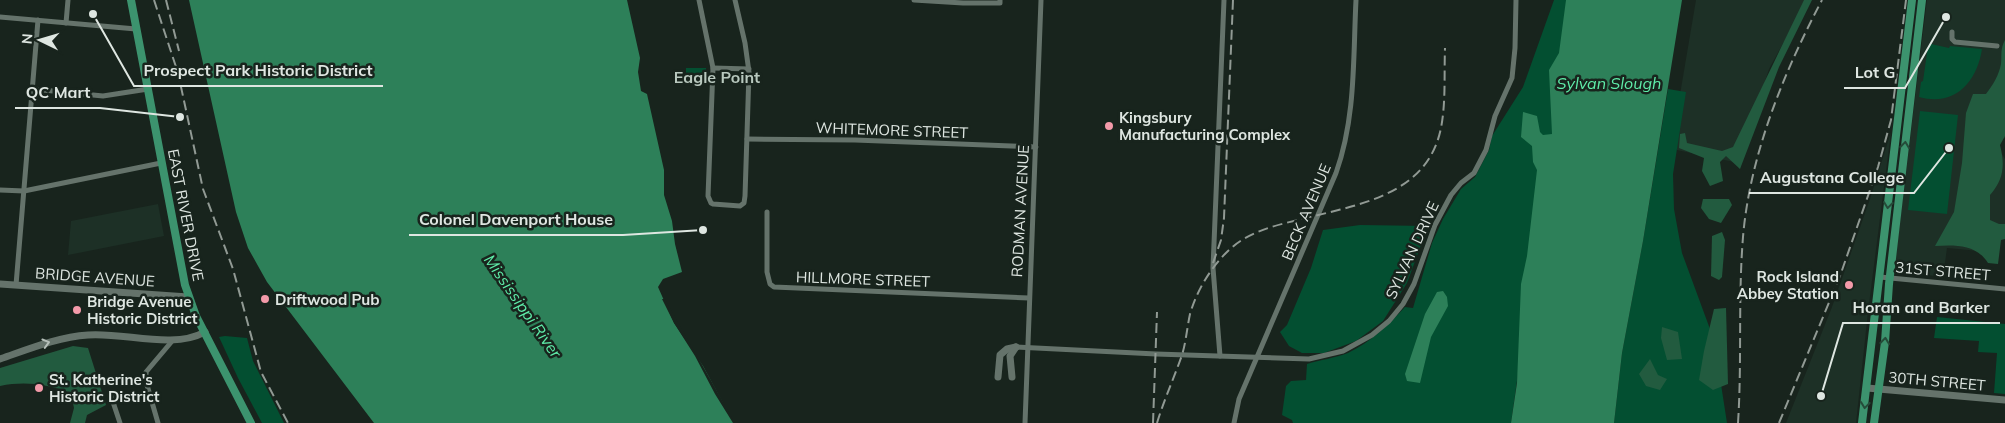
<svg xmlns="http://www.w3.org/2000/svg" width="2005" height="423" viewBox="0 0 2005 423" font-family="Mulish,sans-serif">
<rect width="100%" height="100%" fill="#18241d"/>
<g fill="#1d3026">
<polygon points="1696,0 1807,0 1769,69 1751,123 1734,162 1677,150 1675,124"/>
<polygon points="1927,0 2005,0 2005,138 1991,137 2005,159 2005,237 1992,236 1990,252 1947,248 1943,277 1894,271"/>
<polygon points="1891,132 1868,312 1856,423 1786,423 1832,307 1870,199"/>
<polygon points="158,204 164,236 68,255 71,221"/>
</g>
<g fill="#034f31">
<path d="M 1554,0 L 1571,0 L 1511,423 L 1293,423 L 1292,420 L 1282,415 L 1286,386 L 1291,381 L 1306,380 L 1307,364 C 1320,360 1335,358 1348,353 C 1371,342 1388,325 1405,307 L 1413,308 L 1432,243 L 1443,219 L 1461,189 L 1475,177 L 1489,150 L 1492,136 L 1523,87 Z"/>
<path d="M 1931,44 L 1949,48 L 1950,46 L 1982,49 C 1977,82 1955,107 1919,97 L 1921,82 L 1923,81 L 1928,46 Z"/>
<polygon points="686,68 706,68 706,77 686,78"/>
<polygon points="1668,89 1686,92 1673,174 1674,209 1682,253 1710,329 1716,352 1727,423 1614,423 1622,353 1643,241"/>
<polygon points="1920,111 1958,115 1947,214 1908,210"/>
<polygon points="1360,225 1428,226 1407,283 1383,321 1356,341 1324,353 1302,353 1289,346 1280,332 1287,325 1311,268 1323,230"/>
<polygon points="1937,317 2005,324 2005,394 1994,393 1997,353 1978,352 1979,341 1934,338"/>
<polygon points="225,336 247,338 253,361 284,423 262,423 238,378 219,337"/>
</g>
<g fill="#225b3f">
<polygon points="1804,0 1812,0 1779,67 1740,169 1726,156 1720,162 1723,181 1710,186 1702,171 1704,158 1679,148 1680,134 1685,133 1687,143 1722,151 1733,147"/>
<path d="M 2005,40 L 2005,136 L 2000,145 C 2005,165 2004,179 1990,195 L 1990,220 L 1999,224 L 2005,224 L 2005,239 L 2001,240 L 1998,264 L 1988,263 C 1976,244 1955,245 1935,246 L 1954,212 L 1962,163 L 1966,113 L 1973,94 L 1986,94 C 1993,85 1999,75 2001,64 C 2002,55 2000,49 2005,40 Z"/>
<polygon points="1703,199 1729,199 1732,205 1721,223 1709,219 1701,208"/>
<polygon points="1722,232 1725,240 1722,277 1719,280 1711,276 1712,236"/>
<polygon points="1726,308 1728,384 1713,390 1699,380 1704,351 1714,309"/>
<polygon points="1662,327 1678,332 1682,359 1667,360 1661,338"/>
<path d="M 73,346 L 88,348 L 106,405 L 87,415 L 85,423 L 70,423 L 74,408 L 71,393 C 47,384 25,381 0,386 L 0,368 Z"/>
<polygon points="1650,359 1658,375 1667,379 1660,390 1646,386 1639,374"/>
</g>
<g fill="#2d8059">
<polygon points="189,0 627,0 640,58 638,72 641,91 647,94 664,170 664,195 672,221 675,244 682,272 663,279 658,287 674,323 703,366 734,423 374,423 267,282 248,248 236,212"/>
<polygon points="1566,0 1682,0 1643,241 1622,353 1614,423 1511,423 1517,383 1521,284 1527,256 1537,170 1533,162 1532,146 1521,137 1523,112 1537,116 1540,132 1543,135 1552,134 1549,70 1559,53"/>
<polygon points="1443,291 1447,297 1448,306 1431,337 1420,383 1407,381 1405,374 1425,314 1437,292"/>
</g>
<polygon fill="#18241d" points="662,299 665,299 735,423 733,423 715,394 695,356 674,323"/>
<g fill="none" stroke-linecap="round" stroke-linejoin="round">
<g stroke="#65736b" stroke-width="5">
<polyline points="699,0 713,68 708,196 711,203 713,204 740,206 744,203 745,196 749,72 745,43 735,0"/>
<polyline points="914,0 963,3 1000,3 1000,0"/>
<polyline points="0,17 136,29"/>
<polyline points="66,23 68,0"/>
<polyline points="1952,32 1952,39 1955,42 1997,46"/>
<polyline points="713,68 749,69"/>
<polyline points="33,89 103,96 148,89"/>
<polyline points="747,139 855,140 1036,147"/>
<polyline points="0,190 24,191 161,163"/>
<polyline points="767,212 767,272 770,284 774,287 1029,298"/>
<polyline points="1880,277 2005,289"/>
<polyline points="16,285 38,20"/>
<polyline points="1016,347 1156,354 1309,359 1343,351 1372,335 1389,321 1403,304 1414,284 1435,225 1451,195 1461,183 1474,173 1486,150 1495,116 1512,78 1515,48 1516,0"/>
<polyline points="1220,356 1213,268 1224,0"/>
<polyline points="110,393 120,423"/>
<polyline points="158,423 147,385 146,372 173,340"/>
<polyline points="1025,423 1041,0"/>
<path d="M 1234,423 L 1239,399 L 1336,173 C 1356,117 1353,58 1356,0"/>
</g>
<g stroke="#65736b" stroke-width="7">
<polyline points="0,284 188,297"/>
<path d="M 0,359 C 29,349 58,337 88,335 C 125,332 172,350 205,332"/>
<polyline points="998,377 1000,355 1007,349 1016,347"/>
<polyline points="1012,377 1010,356 1016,347"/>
<polyline points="1867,388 2005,400"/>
</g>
<g stroke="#3c936e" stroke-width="8">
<polyline points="131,0 185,285 196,316 251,423"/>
<polyline points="1862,423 1912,0"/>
<polyline points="1874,423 1885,342 1889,284 1922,0"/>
</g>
<g stroke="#919a94" stroke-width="2" stroke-dasharray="10 5" stroke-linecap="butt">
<polyline points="154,0 178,73 203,189 233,269 261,372 288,423"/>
<polyline points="166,0 179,51"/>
<polyline points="1213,263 1221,240 1224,218 1233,0"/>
<polyline points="1153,423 1157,312"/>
<path d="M 1157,423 C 1164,400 1174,378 1182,355 C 1186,342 1187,328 1190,314 C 1197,290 1211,267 1229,250 C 1248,232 1273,226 1298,220 C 1355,205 1427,197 1441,128 C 1446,102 1444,74 1445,48"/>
<path d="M 1738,423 C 1742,361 1738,299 1743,237 C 1750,154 1784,72 1822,0"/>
<polyline points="1779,423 1840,276 1878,167 1891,120 1906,0"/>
</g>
</g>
<defs><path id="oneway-chevron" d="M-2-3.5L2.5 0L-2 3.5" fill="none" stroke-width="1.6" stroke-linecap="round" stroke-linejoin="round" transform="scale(1.25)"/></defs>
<g stroke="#254b39">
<use href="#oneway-chevron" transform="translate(1905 145) rotate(-83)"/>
<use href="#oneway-chevron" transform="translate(1888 205) rotate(97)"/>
<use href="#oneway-chevron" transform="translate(1885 341) rotate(-84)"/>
<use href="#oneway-chevron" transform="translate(1865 405) rotate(97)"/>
</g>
<use stroke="#b4beb8" href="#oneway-chevron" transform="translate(46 343) rotate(-16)"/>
<g fill="#f39aa9" stroke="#18241d" stroke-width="2">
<circle cx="1109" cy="126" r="5"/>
<circle cx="1849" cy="285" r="5"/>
<circle cx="265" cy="299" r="5"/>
<circle cx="77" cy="310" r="5"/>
<circle cx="39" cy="388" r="5"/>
</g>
<g text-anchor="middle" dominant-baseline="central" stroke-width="5" stroke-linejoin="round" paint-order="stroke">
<g font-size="15" font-weight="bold" fill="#dee6e1" stroke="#18241d" text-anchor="start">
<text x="1119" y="117">Kingsbury<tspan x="1119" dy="17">Manufacturing Complex</tspan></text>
<text x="1839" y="276" text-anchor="end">Rock Island<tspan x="1839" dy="17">Abbey Station</tspan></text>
<text x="275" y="299">Driftwood Pub</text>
<text x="87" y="301">Bridge Avenue<tspan x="87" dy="17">Historic District</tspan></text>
<text x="49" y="379">St. Katherine's<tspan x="49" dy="17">Historic District</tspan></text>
</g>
<g font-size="15" fill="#dee6e1" stroke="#18241d">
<text transform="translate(892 130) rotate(2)">WHITEMORE STREET</text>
<text transform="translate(1020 211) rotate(-87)">RODMAN AVENUE</text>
<text transform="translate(1306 212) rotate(-67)">BECK AVENUE</text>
<text transform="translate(186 215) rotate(79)">EAST RIVER DRIVE</text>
<text transform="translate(1412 250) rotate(-65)">SYLVAN DRIVE</text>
<text transform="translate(1943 271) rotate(5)">31ST STREET</text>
<text transform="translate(95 277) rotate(4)">BRIDGE AVENUE</text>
<text transform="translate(863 279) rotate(2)">HILLMORE STREET</text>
<text transform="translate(1937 381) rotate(5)">30TH STREET</text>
</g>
<g font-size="16" font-weight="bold" fill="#b8c8be" stroke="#18241d">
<text x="717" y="77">Eagle Point</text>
</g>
<g font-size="16" font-style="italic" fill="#5feda9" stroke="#18241d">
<text x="1609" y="83">Sylvan Slough</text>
<text transform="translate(523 306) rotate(55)">Mississippi River</text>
</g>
</g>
<path fill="none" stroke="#dee6e1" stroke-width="2" d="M93 14L134 86H383M1946 17L1905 88H1844M180 117L100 108H15M1949 148L1914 193H1749M703 230L623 235H409M1821 396L1843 323H2000"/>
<g fill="#dee6e1" stroke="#18241d" stroke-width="2">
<circle cx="93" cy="14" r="5"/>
<circle cx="1946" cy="17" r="5"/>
<circle cx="180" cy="117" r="5"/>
<circle cx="1949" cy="148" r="5"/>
<circle cx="703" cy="230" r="5"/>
<circle cx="1821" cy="396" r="5"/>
</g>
<g font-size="16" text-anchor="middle" font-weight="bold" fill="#dee6e1" stroke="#18241d" stroke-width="5" stroke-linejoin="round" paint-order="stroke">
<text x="258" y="76">Prospect Park Historic District</text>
<text x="1875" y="78">Lot G</text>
<text x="58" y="98">QC Mart</text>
<text x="1832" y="183">Augustana College</text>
<text x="516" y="225">Colonel Davenport House</text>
<text x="1921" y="313">Horan and Barker</text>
</g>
<g transform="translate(40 40) rotate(275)" stroke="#18241d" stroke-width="4" paint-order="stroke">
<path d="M0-4L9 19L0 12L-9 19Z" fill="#dee6e1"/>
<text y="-8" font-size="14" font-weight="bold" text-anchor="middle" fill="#dee6e1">N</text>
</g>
</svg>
